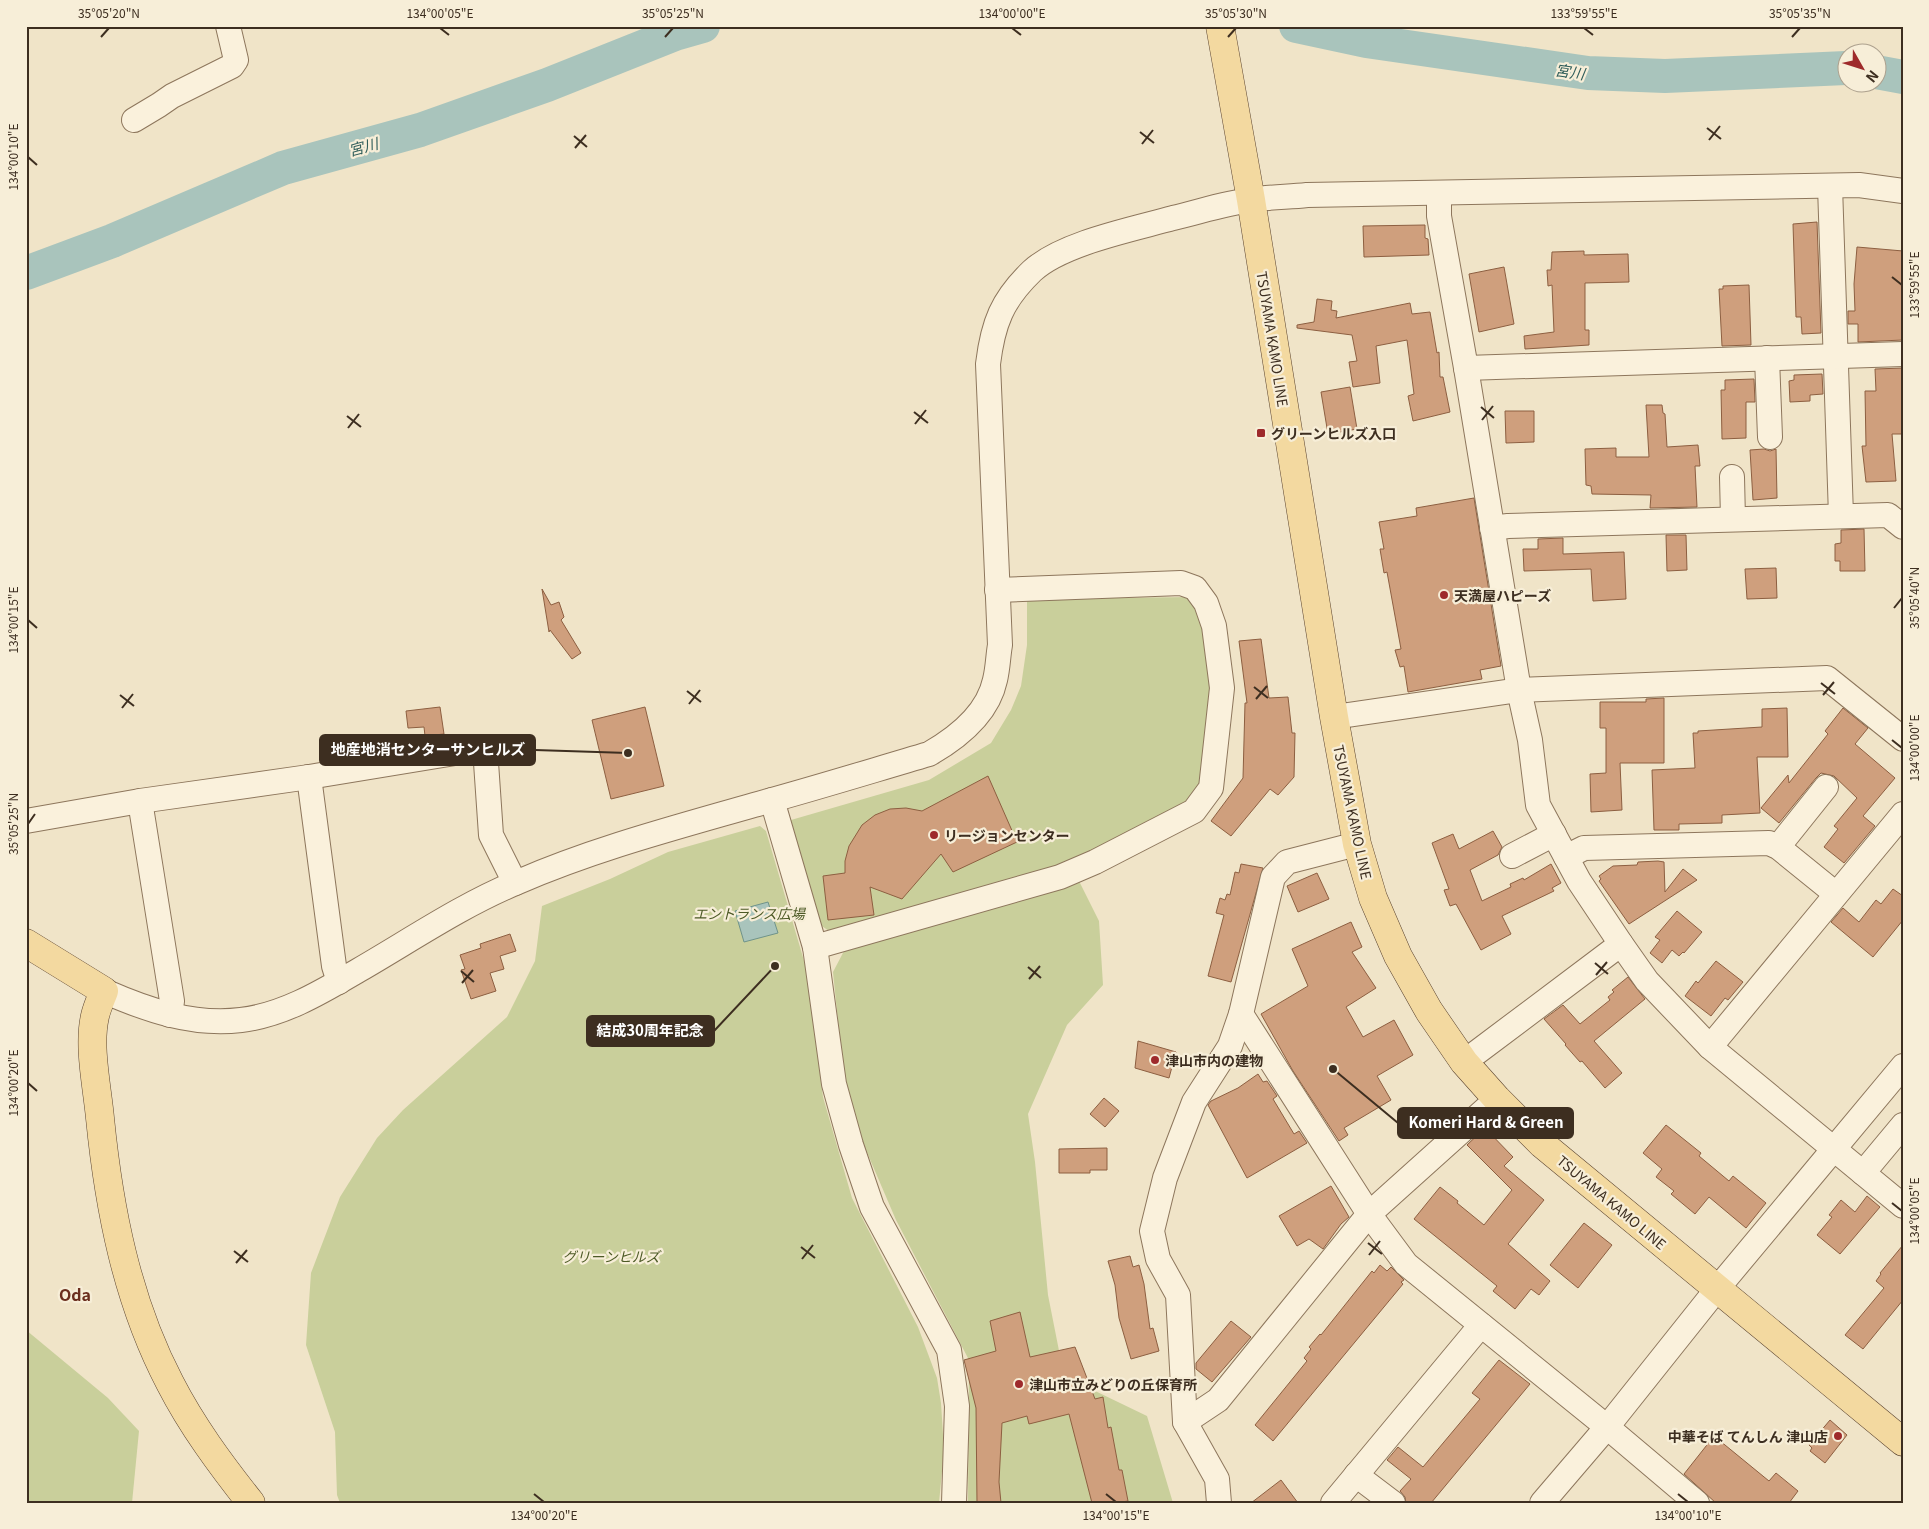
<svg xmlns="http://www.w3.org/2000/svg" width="1929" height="1529" viewBox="0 0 1929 1529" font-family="Georgia,'Noto Sans JP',serif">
<rect width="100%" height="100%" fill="#f0e4c8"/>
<g fill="#c9cf9b">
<polygon points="1192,597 1202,628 1210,683 1201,783 1190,799 1089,859 836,936 819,924 791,820 929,780 991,743 1011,710 1021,686 1027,645 1027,599"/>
<polygon points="760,826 766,831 807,971 823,1097 852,1198 918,1327 937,1378 941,1403 944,1450 939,1503 340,1503 337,1495 335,1432 306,1345 311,1273 340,1197 377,1138 403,1110 507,1017 535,961 542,906 610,879 668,852"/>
<polygon points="1079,881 1099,921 1103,985 1067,1025 1028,1114 1035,1162 1048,1295 1064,1376 1147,1416 1173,1503 968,1503 969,1360 896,1220 863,1143 843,1071 833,972 844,951"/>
<polygon points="26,1330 108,1398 139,1431 132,1503 26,1503"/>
</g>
<polygon fill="#a9c4bc" stroke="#6f938a" points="768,902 778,933 744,942 735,911"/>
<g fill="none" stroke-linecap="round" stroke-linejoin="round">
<polyline stroke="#6f938a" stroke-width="5.5" points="1366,41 1368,26"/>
<g stroke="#a9c4bc" stroke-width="34">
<polyline points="1296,26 1366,41 1588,73 1665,76 1846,68"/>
<polyline points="1876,72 1903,77"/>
<polyline points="26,273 112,241 283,168 420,130 547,85 675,34 703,26"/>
</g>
</g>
<g fill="#cf9f7d" stroke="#8d5f41">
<polygon points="1817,222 1821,333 1802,334 1801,317 1796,317 1793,224"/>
<polygon points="1425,225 1425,238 1428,239 1429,255 1364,257 1363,226"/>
<polygon points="1857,247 1903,251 1903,340 1858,342 1858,324 1848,324 1848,311 1855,311 1854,284"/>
<polygon points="1584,251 1584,255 1628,254 1629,282 1585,283 1585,330 1589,330 1589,345 1525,349 1524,336 1554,332 1552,285 1548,286 1547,270 1551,270 1552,252"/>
<polygon points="1504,267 1514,324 1479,332 1469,274"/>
<polygon points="1749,285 1751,345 1722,346 1719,289 1723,289 1723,286"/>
<polygon points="1317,299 1332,301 1331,310 1337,311 1336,318 1410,303 1412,314 1430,312 1437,353 1439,352 1440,377 1443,377 1450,412 1413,421 1408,396 1414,394 1407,340 1376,346 1380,383 1353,387 1349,362 1357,361 1352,335 1297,328 1297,325 1314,322"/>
<polygon points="1903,368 1903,434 1892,434 1896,481 1866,482 1862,446 1866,446 1865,391 1876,391 1875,369"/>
<polygon points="1822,374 1823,394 1810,395 1810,401 1790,402 1789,381 1794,380 1794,375"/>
<polygon points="1754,379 1755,402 1746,402 1746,438 1722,439 1721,390 1725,390 1725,380"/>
<polygon points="1350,387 1357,429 1328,434 1321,392"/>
<polygon points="1646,405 1662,405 1663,413 1665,414 1667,447 1698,445 1700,466 1695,466 1697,507 1650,508 1651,495 1592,494 1591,486 1586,485 1585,449 1616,448 1616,457 1649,457"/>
<polygon points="1505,411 1534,411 1534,442 1506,443"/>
<polygon points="1764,449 1770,451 1776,449 1777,498 1753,500 1750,450"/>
<polygon points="1474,498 1501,666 1480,670 1482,679 1408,692 1404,666 1400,667 1395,650 1401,649 1387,572 1384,573 1380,549 1384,549 1379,522 1417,516 1416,508"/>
<polygon points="1864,529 1865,571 1840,571 1840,561 1835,561 1835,544 1841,543 1841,530"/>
<polygon points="1666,535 1686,535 1687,570 1667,571"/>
<polygon points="1563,538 1563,554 1624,552 1626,599 1593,601 1591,569 1524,571 1523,549 1538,549 1538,539"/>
<polygon points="1776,568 1777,598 1747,599 1745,569"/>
<polygon points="542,589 551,605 559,602 564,617 561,620 581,653 572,659 550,630 549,632"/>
<polygon points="1261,639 1269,698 1288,697 1292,733 1295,733 1294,777 1278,795 1270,789 1231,836 1211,821 1243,778 1245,703 1247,703 1239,641"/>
<polygon points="1664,698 1664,763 1620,763 1622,810 1591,812 1590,774 1606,773 1606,728 1600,728 1600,702 1646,702 1646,699"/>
<polygon points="440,707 444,734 425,736 424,727 408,728 406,711"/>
<polygon points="645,707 664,786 611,799 592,720"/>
<polygon points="1787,708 1788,757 1757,757 1760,813 1722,815 1722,823 1679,824 1679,830 1654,830 1652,770 1695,768 1693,733 1698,733 1698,731 1762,727 1762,709"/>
<polygon points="1843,708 1868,728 1855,744 1895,778 1863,816 1875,826 1844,863 1824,847 1838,829 1834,826 1857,798 1834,776 1821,773 1816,778 1779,823 1761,808 1788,775 1789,783 1828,734 1825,731"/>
<polygon points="988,776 1017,842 953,872 941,854 902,899 870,887 874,915 828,920 823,876 845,873 845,861 849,846 862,825 875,815 890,809 906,808 922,811"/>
<polygon points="1493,831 1502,847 1498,855 1470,870 1482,901 1511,887 1510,884 1523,878 1524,880 1551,864 1561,883 1552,888 1554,891 1502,916 1511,934 1481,950 1456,904 1450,906 1444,890 1449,889 1432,843 1453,834 1459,849"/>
<polygon points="1658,861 1664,862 1665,892 1683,869 1697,880 1629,924 1599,881 1601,879 1599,876 1613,866 1637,865 1638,862"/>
<polygon points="1241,864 1263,868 1231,982 1208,976 1224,915 1216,913 1220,898 1225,900 1227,894 1230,895 1235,872 1239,873"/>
<polygon points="1317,873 1329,899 1298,912 1287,886"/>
<polygon points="1893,889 1903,896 1903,920 1873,957 1831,922 1843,908 1859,922 1876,900 1881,904"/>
<polygon points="1677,911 1702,932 1684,953 1683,952 1679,956 1672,950 1662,963 1650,953 1660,940 1655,937"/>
<polygon points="1351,922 1362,947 1352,952 1376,988 1346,1007 1363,1037 1394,1020 1413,1055 1377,1076 1391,1100 1344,1128 1348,1135 1339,1141 1293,1071 1261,1014 1308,986 1292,949"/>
<polygon points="510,934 516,951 500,956 504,969 490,973 496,991 471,999 461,970 465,969 460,955 481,948 480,944"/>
<polygon points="1716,961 1743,982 1728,1000 1725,998 1711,1016 1685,996 1696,981 1698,983"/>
<polygon points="1628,977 1645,999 1594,1041 1622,1073 1605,1088 1582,1061 1580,1062 1565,1045 1566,1044 1544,1019 1563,1005 1580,1024 1610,1000 1608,997 1614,992 1612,990"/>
<polygon points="1138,1041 1176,1052 1169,1078 1135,1068"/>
<polygon points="1258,1074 1263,1082 1267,1081 1277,1096 1273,1099 1294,1134 1299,1131 1307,1143 1247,1178 1208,1105 1211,1101 1238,1088"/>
<polygon points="1104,1098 1119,1111 1105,1127 1090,1114"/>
<polygon points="1666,1125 1701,1153 1699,1156 1729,1181 1733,1176 1766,1203 1746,1228 1709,1197 1695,1214 1671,1194 1674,1191 1656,1177 1662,1169 1643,1153"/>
<polygon points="1485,1128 1513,1157 1504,1166 1544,1200 1508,1244 1550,1281 1539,1295 1531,1289 1515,1309 1493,1291 1497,1286 1414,1219 1440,1187 1458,1201 1457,1203 1484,1225 1512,1190 1467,1145"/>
<polygon points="1107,1148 1107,1170 1090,1170 1090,1173 1059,1173 1059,1149"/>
<polygon points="1331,1186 1349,1217 1341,1224 1323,1249 1309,1239 1297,1246 1279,1216"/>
<polygon points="1867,1196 1880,1207 1840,1254 1817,1235 1832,1217 1829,1215 1841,1200 1855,1212"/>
<polygon points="1584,1223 1612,1245 1578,1288 1550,1265"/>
<polygon points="1903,1245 1903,1300 1863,1349 1845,1335 1884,1288 1876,1281 1881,1274 1880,1273"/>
<polygon points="1130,1256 1133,1267 1139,1265 1144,1284 1150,1329 1153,1328 1159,1351 1131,1359 1119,1318 1115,1285 1108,1261"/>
<polygon points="1380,1265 1387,1271 1391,1267 1404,1280 1401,1282 1403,1284 1273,1441 1255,1425 1307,1361 1304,1358 1311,1349 1309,1347 1320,1334 1321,1335 1372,1271 1374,1273"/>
<polygon points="1020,1312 1030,1357 1075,1347 1095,1399 1103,1397 1108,1428 1111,1427 1119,1470 1122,1470 1128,1501 1116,1503 1092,1503 1069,1414 1029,1424 1027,1416 1002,1423 999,1482 1001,1503 977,1503 976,1408 964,1360 996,1351 990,1321"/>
<polygon points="1231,1321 1251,1337 1212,1382 1196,1369 1196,1363"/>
<polygon points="1499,1360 1530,1384 1431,1503 1406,1503 1405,1497 1400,1491 1411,1479 1387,1460 1398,1447 1423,1467 1480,1399 1472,1393"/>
<polygon points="1830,1420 1847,1435 1825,1463 1810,1451 1812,1448 1809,1445"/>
<polygon points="1714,1436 1769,1481 1776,1473 1798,1491 1789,1503 1716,1503 1684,1474"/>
<polygon points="1281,1480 1298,1503 1251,1503"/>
</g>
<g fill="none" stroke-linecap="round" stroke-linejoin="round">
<g stroke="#8d765c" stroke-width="26">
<g id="minor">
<polyline points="134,120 159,105 172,96 232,66 236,60 228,26"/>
<polyline points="1830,186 1841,516"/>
<polyline points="1439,194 1439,216 1466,368 1519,690 1530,740 1538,805 1579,881 1621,944 1647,981 1710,1047 1903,1206"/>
<polyline points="1767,358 1770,437"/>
<polyline points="1466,368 1903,354"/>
<polyline points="1732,477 1733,519"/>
<polyline points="1492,528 1508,526 1888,515 1903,527"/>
<polyline points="1334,717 1519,690 1827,678 1903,739"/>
<polyline points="309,777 334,966 339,982"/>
<polyline points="772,800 815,947 834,1084 851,1145 872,1207 949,1350 957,1406 954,1503"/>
<polyline points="140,801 172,1001 170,1015"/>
<polyline points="26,821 140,801 309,777 485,748 491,835 515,883"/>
<polyline points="1778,847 1826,787"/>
<polyline points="1512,856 1554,834"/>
<polyline points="1566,857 1584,848 1769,843 1778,847 1836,894"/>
<polyline points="815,947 1060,877 1095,862 1194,811 1211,788 1222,688 1214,626 1206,603 1195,588 1181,583 997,590"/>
<path d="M 104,991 C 147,1010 193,1026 241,1020 C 284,1015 323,991 359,970 C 411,940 462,905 518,882 C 594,849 674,828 754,805 C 813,789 871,771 929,754 C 957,738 988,713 995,680 C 998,668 998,656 1000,645 L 988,364 C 993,323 1002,300 1032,271 C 1062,243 1134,229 1173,218 C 1199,212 1225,203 1251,200 C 1269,197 1289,197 1307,195 L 1859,185 L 1903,191"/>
<polyline points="1241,1014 1369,1214 1406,1264 1607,1427 1697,1503"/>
<polyline points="1710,1047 1903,814"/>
<polyline points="1464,1062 1621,944"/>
<polyline points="1863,1173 1903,1125"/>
<polyline points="1185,1422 1218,1400 1369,1214 1497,1099"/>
<polyline points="1356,1475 1393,1503"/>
<polyline points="1219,1503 1217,1479 1185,1422 1178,1295 1158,1259 1152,1231 1165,1178 1194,1102 1230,1046 1241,1014 1273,877 1287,862 1357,844"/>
<polyline points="1333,1503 1481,1325"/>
<polyline points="1542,1503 1607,1427 1717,1289 1903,1066"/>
</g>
</g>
<g stroke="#5b4430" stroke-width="29">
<g id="major">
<polyline points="1220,26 1251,200 1334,717 1357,844 1373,898 1398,956 1429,1011 1464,1062 1497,1099 1542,1144 1903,1442"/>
<path d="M 26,943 L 104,991 C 101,999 97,1007 95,1016 C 88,1046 97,1086 100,1118 C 109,1209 127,1301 170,1383 C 192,1426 221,1465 251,1503"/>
</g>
</g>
<use href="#minor" stroke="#faf1dc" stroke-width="24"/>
<use href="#major" stroke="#f3d9a0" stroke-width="28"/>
</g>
<path fill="none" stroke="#3d2e20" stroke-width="2" d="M 440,28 L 449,35M 1012,28 L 1021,35M 1584,28 L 1593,35M 101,37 L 109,28M 665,37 L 673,28M 1228,37 L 1236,28M 1792,37 L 1800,28M 1707,128 L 1721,139M 1140,132 L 1154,143M 574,136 L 587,147M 1709,140 L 1720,126M 1142,144 L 1153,130M 575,148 L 586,135M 28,157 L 37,165M 1892,277 L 1902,285M 1481,407 L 1494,418M 914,412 L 928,423M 347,416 L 361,427M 1482,420 L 1493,406M 915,424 L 926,410M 348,428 L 359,414M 1894,608 L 1902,598M 28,620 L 37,628M 1821,683 L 1835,694M 1254,687 L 1268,698M 687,691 L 701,702M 120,695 L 134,706M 1823,695 L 1834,682M 1256,699 L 1267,686M 689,704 L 700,690M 122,708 L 133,694M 1892,740 L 1902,748M 28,824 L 35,814M 1595,963 L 1608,974M 1028,967 L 1041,978M 461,971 L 474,982M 1596,975 L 1607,962M 1029,979 L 1040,966M 462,983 L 473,970M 28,1083 L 37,1091M 1892,1203 L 1902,1211M 1368,1243 L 1382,1254M 801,1247 L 815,1258M 234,1251 L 248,1262M 1369,1255 L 1380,1241M 802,1259 L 813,1245M 236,1263 L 247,1250M 534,1494 L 544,1502M 1106,1494 L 1116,1502M 1678,1494 L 1688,1502"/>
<g fill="#9e2a2b" stroke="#f7eed8" stroke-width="2">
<rect x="1256" y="428" width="10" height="10" rx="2.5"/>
<circle cx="1444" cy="595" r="5"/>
<circle cx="934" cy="835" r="5"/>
<circle cx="1155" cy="1060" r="5"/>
<circle cx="1019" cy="1384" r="5"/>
<circle cx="1838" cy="1436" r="5"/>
</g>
<g text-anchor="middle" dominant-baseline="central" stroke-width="4.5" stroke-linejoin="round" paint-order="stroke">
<g font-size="14" fill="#3d2e20" stroke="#f7eed8">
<text transform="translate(1273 339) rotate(81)">TSUYAMA KAMO LINE</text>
<text transform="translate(1353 812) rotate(78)">TSUYAMA KAMO LINE</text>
<text transform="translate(1612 1202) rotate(40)">TSUYAMA KAMO LINE</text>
</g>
<g font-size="14" font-weight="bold" fill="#3d2e20" stroke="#f7eed8" text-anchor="start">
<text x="1271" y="433">グリーンヒルズ入口</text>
<text x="1454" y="595">天満屋ハピーズ</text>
<text x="944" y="835">リージョンセンター</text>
<text x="1165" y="1060">津山市内の建物</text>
<text x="1029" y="1384">津山市立みどりの丘保育所</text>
<text x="1828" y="1436" text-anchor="end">中華そば てんしん 津山店</text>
</g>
<g font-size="14" font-style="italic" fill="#4d5a26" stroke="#f7eed8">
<text x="749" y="913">エントランス広場</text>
<text x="611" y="1256">グリーンヒルズ</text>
</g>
<g font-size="15" font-style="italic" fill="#2f5d5a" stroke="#f7eed8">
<text transform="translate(1570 71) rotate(8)">宮川</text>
<text transform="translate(363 146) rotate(-15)">宮川</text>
</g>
<g font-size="16" font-weight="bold" fill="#6b2e1e" stroke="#f7eed8">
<text x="75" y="1294">Oda</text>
</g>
</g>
<path fill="none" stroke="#3d2e20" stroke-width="2" d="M628 753L535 750M775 966L714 1031M1333 1069L1398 1123"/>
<g fill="#3d2e20" stroke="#f7eed8" stroke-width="2">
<circle cx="628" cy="753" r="5"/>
<circle cx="775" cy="966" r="5"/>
<circle cx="1333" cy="1069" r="5"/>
</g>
<g fill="#3d2e20" stroke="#3d2e20" stroke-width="2">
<rect x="320" y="735" width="215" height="30" rx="5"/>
<rect x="587" y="1016" width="127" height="30" rx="5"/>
<rect x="1398" y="1108" width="175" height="30" rx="5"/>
</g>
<g font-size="15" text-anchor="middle" font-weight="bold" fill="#fff">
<text x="428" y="755">地産地消センターサンヒルズ</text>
<text x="650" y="1036">結成30周年記念</text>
<text x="1486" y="1128">Komeri Hard &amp; Green</text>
</g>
<rect width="1929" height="1529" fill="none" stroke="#f7eed8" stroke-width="55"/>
<g transform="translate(1862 68) rotate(129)"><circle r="24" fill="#f7eed8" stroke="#ada18e"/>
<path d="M0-4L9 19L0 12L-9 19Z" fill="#9e2a2b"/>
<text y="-8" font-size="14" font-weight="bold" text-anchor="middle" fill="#3d2e20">N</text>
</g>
<rect x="28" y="28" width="1874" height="1474" fill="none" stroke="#3d2e20" stroke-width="2"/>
<g font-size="12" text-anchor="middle" fill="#3d2e20">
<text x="109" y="18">35°05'20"N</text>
<text x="440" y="18">134°00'05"E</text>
<text x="673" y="18">35°05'25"N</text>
<text x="1012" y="18">134°00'00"E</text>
<text x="1236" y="18">35°05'30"N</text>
<text x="1584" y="18">133°59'55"E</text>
<text x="1800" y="18">35°05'35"N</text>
<text transform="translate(14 157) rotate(-90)" y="4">134°00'10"E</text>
<text transform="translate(1915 285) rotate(-90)" y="4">133°59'55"E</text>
<text transform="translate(1915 598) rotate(-90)" y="4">35°05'40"N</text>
<text transform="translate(14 620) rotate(-90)" y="4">134°00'15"E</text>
<text transform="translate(1915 748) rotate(-90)" y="4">134°00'00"E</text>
<text transform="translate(14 824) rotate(-90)" y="4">35°05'25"N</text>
<text transform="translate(14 1083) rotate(-90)" y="4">134°00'20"E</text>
<text transform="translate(1915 1211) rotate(-90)" y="4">134°00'05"E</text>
<text x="544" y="1520">134°00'20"E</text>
<text x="1116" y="1520">134°00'15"E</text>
<text x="1688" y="1520">134°00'10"E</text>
</g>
</svg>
